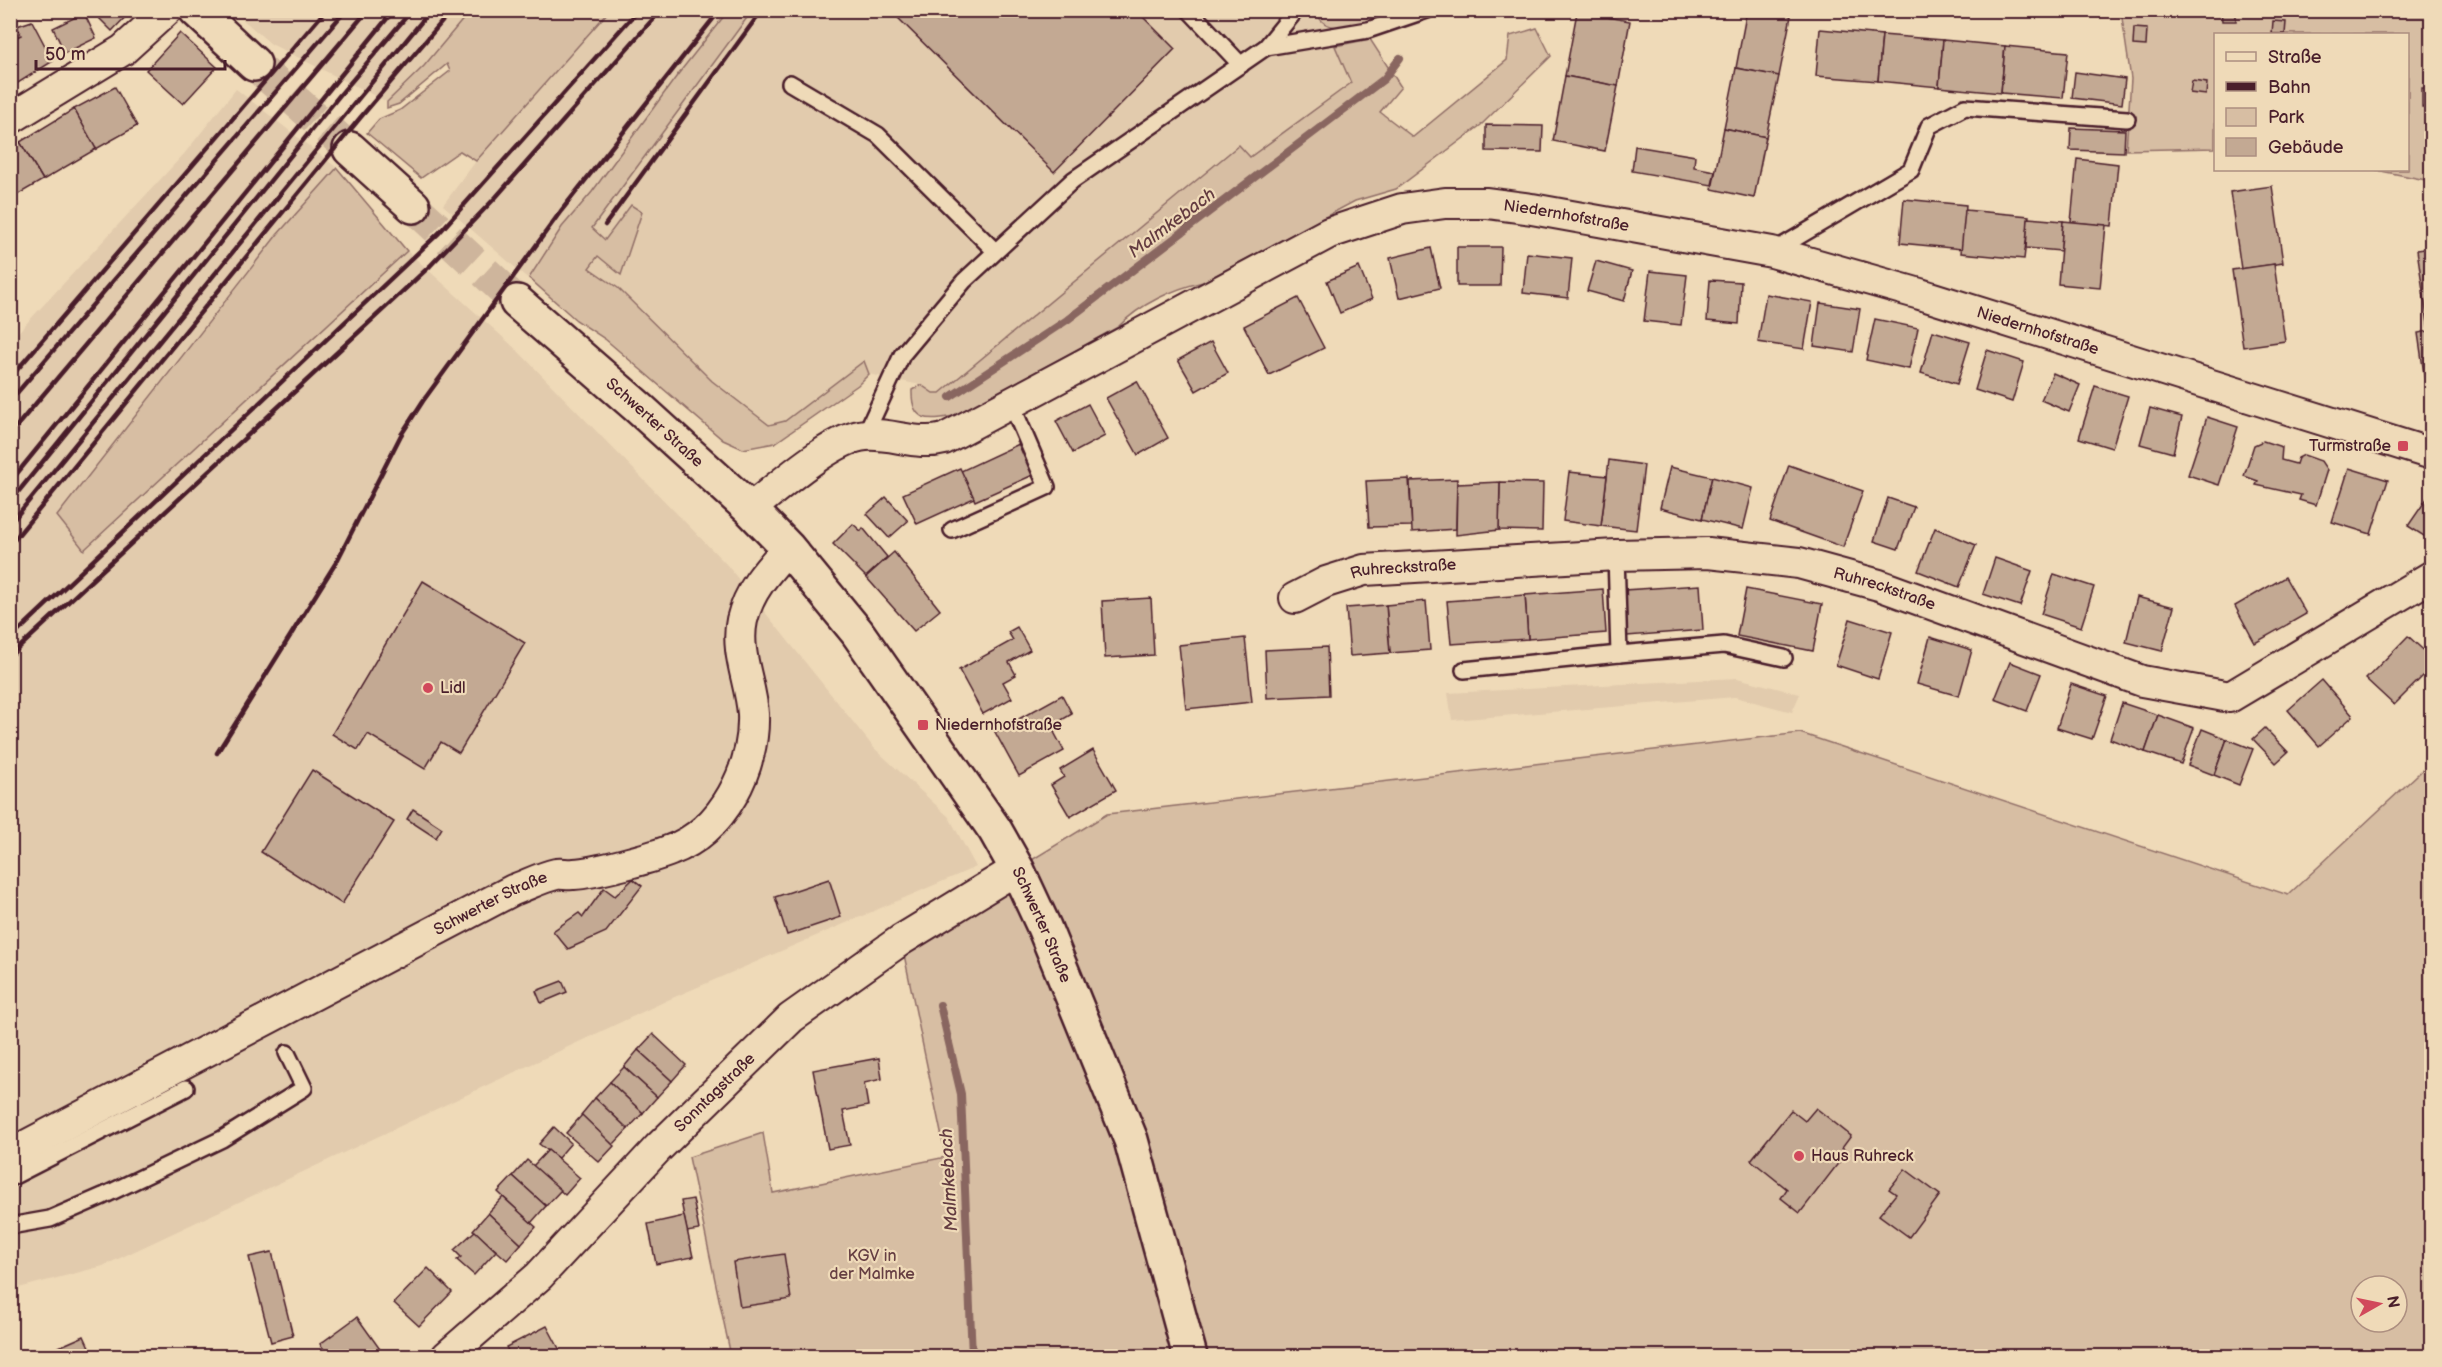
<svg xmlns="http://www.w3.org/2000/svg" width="2442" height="1367" viewBox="0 0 2442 1367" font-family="'Balsamiq Sans',sans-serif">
<rect width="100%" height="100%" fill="#efdab8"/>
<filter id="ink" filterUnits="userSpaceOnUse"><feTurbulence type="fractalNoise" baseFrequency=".0167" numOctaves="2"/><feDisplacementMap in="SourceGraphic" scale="12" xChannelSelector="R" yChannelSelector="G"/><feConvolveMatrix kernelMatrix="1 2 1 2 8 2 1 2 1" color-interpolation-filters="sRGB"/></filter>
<g filter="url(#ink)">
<g fill="#e2cbad">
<polygon points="233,11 470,11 424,66 387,102 271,44"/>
<polygon points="609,11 1394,11 1347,26 1333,28 1335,46 1351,82 1250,157 1239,145 940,393 933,393 920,385 869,374 858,385 775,443 743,449 723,440 605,339 576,320 443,205 476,161"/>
<polygon points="236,89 337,168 277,235 57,515 84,550 407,251 518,351 727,565 874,748 949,817 976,867 670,999 103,1266 11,1290 11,340 184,154"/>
<polygon points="1737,678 1800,694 1792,712 1735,697 1452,720 1448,693"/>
</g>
<g fill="#d7bea3" stroke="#906e67" stroke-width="1.5" fill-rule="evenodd">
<polygon points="470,11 609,11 476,161 460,151 421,178 367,133 379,119 400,110 450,71 447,64 399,104 387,108 387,102 424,66"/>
<polygon points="728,11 752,11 592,228 605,240 631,205 642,212 621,275 598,256 589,268 618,288 712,381 769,425 785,421 864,361 869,374 858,385 775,443 743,449 723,440 605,339 576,320 529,278 562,227 592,192 679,73"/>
<path d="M 1316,11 L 1394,11 C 1372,18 1326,43 1316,11 Z"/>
<polygon points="2121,11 2431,11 2431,181 2376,170 2408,170 2408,34 2216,34 2215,148 2126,150 2131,79"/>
<path d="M 1537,28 L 1551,56 L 1481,125 L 1396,189 L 1355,201 L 1203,282 C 1173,289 1140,304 1118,327 L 955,416 C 930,420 911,424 912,390 L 921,385 L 933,393 L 940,393 L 1239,145 L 1250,157 L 1351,83 L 1335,46 L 1370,39 L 1401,87 L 1380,112 L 1413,137 L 1507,60 L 1510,36 Z"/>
<polygon points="337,168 407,251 84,550 57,516 277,235"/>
<path d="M 1800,733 L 2288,895 L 2431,762 L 2431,1356 L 731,1356 L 689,1157 L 763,1133 L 773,1193 L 946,1157 L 901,940 L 1107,814 ZM 2361,1286 L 2397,1286 L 2397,1322 L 2361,1322 Z"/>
</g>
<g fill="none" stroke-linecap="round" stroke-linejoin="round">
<g stroke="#896660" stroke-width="8">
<polyline points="950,397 1067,320 1384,79 1400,58"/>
<polyline points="940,1005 961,1094 972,1356"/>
</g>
</g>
<g fill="#c3a993" stroke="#4a1f2b" stroke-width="1.5">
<polygon points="10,10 21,35 10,40"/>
<polygon points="91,10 132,10 112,31"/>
<polygon points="890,10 1136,10 1175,49 1054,172"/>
<polygon points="1747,10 1766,10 1791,16 1779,76 1736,68"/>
<polygon points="2221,10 2236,10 2236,21 2222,21"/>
<polygon points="1577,12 1630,21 1618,86 1565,76"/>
<polygon points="84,13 96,38 65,53 53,28"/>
<polygon points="32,21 53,61 10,88 10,40 21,35 17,26"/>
<polygon points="2273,21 2286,22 2285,34 2272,34"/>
<polygon points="2134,28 2147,29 2146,46 2133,45"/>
<polygon points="1820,29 1882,35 1878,81 1816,76"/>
<polygon points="180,33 217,67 183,104 146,70"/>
<polygon points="1882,35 1943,40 1939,87 1878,81"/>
<polygon points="1943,40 2005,46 2001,93 1939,87"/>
<polygon points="2005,46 2068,52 2063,98 2001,93"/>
<polygon points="1736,68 1779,76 1766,137 1724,128"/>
<polygon points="2075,72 2125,79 2122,104 2072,98"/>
<polygon points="1565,76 1618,86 1605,151 1553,141"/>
<polygon points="2192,81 2207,83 2206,95 2190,93"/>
<polygon points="115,87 137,126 96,149 74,109"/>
<rect x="2422" y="88" width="10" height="19"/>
<polygon points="74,109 96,149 43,180 20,142"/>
<polygon points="1486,125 1543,126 1542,152 1486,151"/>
<polygon points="1724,128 1766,137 1754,198 1712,189"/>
<polygon points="2071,128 2125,130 2124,152 2070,150"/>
<polygon points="20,142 43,180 10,199 10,148"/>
<polygon points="1635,146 1695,156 1694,167 1715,171 1712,185 1632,171"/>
<polygon points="2077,159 2118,164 2112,226 2071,222"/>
<polygon points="2272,186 2283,263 2241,269 2230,192"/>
<polygon points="1904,199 1966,205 1962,249 1900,243"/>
<polygon points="1965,210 2029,216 2024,259 1961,253"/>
<polygon points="2028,218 2063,221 2061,251 2026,248"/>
<polygon points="2063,221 2106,225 2100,288 2058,284"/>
<polygon points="1457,247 1501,247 1500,286 1457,286"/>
<polygon points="1431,248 1440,288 1399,298 1390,258"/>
<polygon points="2432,248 2432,331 2429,331 2417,250"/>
<polygon points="1527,253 1572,258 1568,298 1523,293"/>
<polygon points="1596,261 1632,271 1624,301 1587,291"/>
<polygon points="2274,264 2285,341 2243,347 2232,270"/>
<polygon points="1359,267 1372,299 1340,313 1327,281"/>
<polygon points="1650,271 1687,275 1681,325 1644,321"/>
<polygon points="1710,280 1741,282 1739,324 1707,321"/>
<polygon points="1766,294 1812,302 1804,349 1758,342"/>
<polygon points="1298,298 1324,348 1269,375 1244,326"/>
<polygon points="1820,303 1860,309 1853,352 1814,346"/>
<polygon points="1875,319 1918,328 1909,369 1866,360"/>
<polygon points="1933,331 1970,342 1957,384 1921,373"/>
<polygon points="2429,331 2432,331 2432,408 2429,408 2418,333"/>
<polygon points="1211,342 1228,373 1196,391 1178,360"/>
<polygon points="1987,350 2024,362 2012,402 1975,390"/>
<polygon points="2053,373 2080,385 2069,412 2041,400"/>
<polygon points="1137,381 1168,438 1138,455 1106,398"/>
<polygon points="2095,386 2128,396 2112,448 2079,438"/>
<polygon points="1088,404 1105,436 1073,453 1056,421"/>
<polygon points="2150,408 2182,417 2173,453 2140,444"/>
<polygon points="2207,417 2238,427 2219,485 2188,475"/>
<polygon points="2263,441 2282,447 2281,460 2296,464 2298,458 2304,455 2321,461 2327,470 2316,505 2299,500 2301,495 2256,485 2258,481 2244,476 2254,445"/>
<polygon points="1019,444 1033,475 975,501 961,471"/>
<polygon points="1609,460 1644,465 1636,530 1601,526"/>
<polygon points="1789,465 1863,491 1843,547 1770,521"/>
<polygon points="1670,467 1712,477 1702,519 1660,508"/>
<polygon points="960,468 974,498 917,524 903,494"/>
<polygon points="2349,468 2388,480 2371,534 2332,522"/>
<polygon points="1569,472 1607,476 1601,526 1563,521"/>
<polygon points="1712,477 1753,488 1743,529 1702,519"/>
<polygon points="1409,479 1412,526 1369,527 1366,481"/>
<polygon points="1457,479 1456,529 1412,532 1410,481"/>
<polygon points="1500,482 1543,483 1542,531 1499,530"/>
<polygon points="1500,482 1499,530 1456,535 1457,484"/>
<polygon points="886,497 908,521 889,538 867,514"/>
<polygon points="2428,497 2432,499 2432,541 2408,526"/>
<polygon points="1888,498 1914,507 1898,549 1874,541"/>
<polygon points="853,524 861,531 863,528 887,557 866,577 833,544"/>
<polygon points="1935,528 1976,545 1959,587 1918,571"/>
<polygon points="894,552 940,610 914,631 866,577"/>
<polygon points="1995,558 2032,571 2020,606 1983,594"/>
<polygon points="2054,574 2094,587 2081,627 2041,614"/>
<polygon points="2285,577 2306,614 2255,643 2235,606"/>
<polygon points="423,581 525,643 459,753 441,742 425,769 368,734 358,750 332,734"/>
<polygon points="1700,585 1703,630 1627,636 1624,590"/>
<polygon points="1603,589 1606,633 1528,639 1525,595"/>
<polygon points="1746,589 1822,604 1813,651 1737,636"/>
<polygon points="1525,595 1528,639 1451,644 1447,601"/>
<polygon points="2137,597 2174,607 2162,651 2126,642"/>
<polygon points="1151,598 1154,655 1105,658 1102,601"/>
<polygon points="1426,601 1430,650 1390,653 1386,605"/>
<polygon points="1386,605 1390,653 1350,656 1346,608"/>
<polygon points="1850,619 1892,632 1878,679 1836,665"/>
<polygon points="1017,627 1030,650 1009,662 1016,675 1003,682 1012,698 983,714 959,670 1013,640 1008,632"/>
<polygon points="2408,636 2432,658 2432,667 2394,705 2366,679"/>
<polygon points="1930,637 1972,650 1959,696 1917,684"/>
<polygon points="1245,638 1252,702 1186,709 1179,645"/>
<polygon points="1327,647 1329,695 1267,698 1265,650"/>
<polygon points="2010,662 2041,674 2027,711 1995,699"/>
<polygon points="2322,680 2353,716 2319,746 2288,710"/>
<polygon points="2071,684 2107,696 2092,739 2057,728"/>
<polygon points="1062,695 1072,714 1058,722 1061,728 1054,732 1064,751 1019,776 995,732"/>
<polygon points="2122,703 2158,715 2145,752 2110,739"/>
<polygon points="2158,715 2194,728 2181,764 2145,752"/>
<polygon points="2265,728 2288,752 2276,763 2253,739"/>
<polygon points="2202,729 2227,739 2214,775 2188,765"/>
<polygon points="2227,739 2253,749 2239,785 2214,775"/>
<polygon points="1093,750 1116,790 1070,817 1051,785 1064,777 1060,770"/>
<polygon points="312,770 394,822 342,904 261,852"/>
<polygon points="413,809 442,828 436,838 407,819"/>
<polygon points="633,879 642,886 606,932 568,949 553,931 579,913 583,917 604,888 615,896"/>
<polygon points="829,879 841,917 787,935 775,897"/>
<polygon points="562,981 567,992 541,1003 536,991"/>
<polygon points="653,1034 686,1065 672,1081 638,1050"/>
<polygon points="638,1050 672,1081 657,1097 624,1067"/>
<polygon points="879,1058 882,1079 864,1083 868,1106 843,1111 850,1145 828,1149 813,1070"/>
<polygon points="624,1067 657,1097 643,1113 610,1082"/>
<polygon points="610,1082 643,1113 628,1129 595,1098"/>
<polygon points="595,1098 628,1129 613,1145 581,1115"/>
<polygon points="1816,1108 1851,1136 1842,1148 1847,1152 1800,1213 1781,1198 1787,1189 1751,1160 1791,1110 1805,1121"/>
<polygon points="582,1115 614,1146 599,1162 566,1133"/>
<polygon points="554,1127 571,1143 558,1158 539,1144"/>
<polygon points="548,1150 580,1178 565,1195 533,1166"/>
<polygon points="527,1160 561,1190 546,1206 513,1176"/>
<polygon points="1905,1169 1940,1195 1909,1237 1879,1215 1896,1194 1889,1189"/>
<polygon points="513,1176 546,1206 531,1223 498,1192"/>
<polygon points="503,1197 536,1227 521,1244 488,1213"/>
<polygon points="693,1199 699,1230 687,1232 681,1201"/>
<polygon points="488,1213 521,1244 507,1260 473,1230"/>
<polygon points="684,1216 693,1257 656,1264 648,1224"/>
<polygon points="475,1231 496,1251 474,1275 457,1260 461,1257 454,1250"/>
<polygon points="272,1252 293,1336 271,1342 249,1257"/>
<polygon points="784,1254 791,1299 740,1307 733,1262"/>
<polygon points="428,1268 452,1292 419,1326 394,1303"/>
<polygon points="357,1317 382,1352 376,1356 329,1356 320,1344"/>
<polygon points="547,1326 563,1356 511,1356 506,1347"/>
<polygon points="84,1336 93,1356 63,1356 59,1347"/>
</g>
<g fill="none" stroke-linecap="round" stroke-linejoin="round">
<g stroke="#ceb59c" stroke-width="33" stroke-dasharray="33 16" stroke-linecap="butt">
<polyline points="254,64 350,149"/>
<polyline points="413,206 517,302"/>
</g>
<g stroke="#4a1f2b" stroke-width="20">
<g id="lane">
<polyline points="1189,10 1241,65"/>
<polyline points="1266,47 1368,30 1427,10"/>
<polyline points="790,83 878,135 995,251"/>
<polyline points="1772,252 1911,170 1929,126 1965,107 2127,119"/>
<polyline points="865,435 902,355 964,281 1073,180 1266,47 1296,10"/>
<polyline points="952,530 1047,487 1011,403"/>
<polyline points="1616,555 1619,654 1724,645 1784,658"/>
<polyline points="1464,670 1619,654"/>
<polyline points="10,1178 186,1088"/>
<polyline points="10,1226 50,1219 103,1196 222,1139 304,1088 287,1053"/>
</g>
</g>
<g stroke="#4a1f2b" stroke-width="34">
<g id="street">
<polyline points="10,119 123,50 167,10"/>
<path id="s1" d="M 750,509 C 777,488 833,437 866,435 C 892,433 918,446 944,439 L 1329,233 L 1402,209 L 1445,203 L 1487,203 L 1532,209 L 1772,252 L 1920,294 L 2432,454"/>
<path id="s2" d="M 1295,598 L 1326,582 L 1364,570 L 1616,555 L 1708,553 L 1799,563 L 1879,585 L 2142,681 L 2230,697 L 2432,576"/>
<path id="s3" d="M 10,1154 L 513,890 C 527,885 542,877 556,874 C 561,873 568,875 574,874 C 594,873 651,858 671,850 C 723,831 755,768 753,714 C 751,683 735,652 742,620 C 749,590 768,570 788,548"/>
<path id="s4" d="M 447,1356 L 539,1276 L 658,1148 L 791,1018 L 901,940 L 1017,869"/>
</g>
</g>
<g stroke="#4a1f2b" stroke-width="38">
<g id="secondary">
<polyline points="196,10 254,64"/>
<polyline points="350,149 413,206"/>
<path id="s5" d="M 517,302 L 639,408 L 750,509 L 788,548 L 857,632 L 995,830 L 1017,869 L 1044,927 L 1131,1140 L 1190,1356"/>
</g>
</g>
<use href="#lane" stroke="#efdab8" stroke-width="15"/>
<use href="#street" stroke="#efdab8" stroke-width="30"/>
<use href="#secondary" stroke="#efdab8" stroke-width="33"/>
<g stroke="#4a1f2b" stroke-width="4.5">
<polyline points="605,225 762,10"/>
<polyline points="10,378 326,10"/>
<polyline points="10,401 346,10"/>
<polyline points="10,434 368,10"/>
<polyline points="10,482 394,10"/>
<polyline points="10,502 339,96 412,10"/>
<polyline points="10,524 431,10"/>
<polyline points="10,545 360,118 452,10"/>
<polyline points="10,639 439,233 638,10"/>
<polyline points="10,656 430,266 496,197 661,10"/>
<polyline points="217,753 337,561 401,435 423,401 561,211 720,10"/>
</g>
</g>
</g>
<g fill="#d1495b" stroke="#efdab8" stroke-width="2">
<rect x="2397" y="440" width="12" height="12" rx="3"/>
<circle cx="428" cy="688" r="6"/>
<rect x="917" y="719" width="12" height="12" rx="3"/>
<circle cx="1799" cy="1156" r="6"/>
</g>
<g text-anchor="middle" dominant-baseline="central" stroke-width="4.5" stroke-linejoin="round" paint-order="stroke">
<g font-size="16" fill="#4a1f2b" stroke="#efdab8">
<text stroke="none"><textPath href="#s1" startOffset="897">Niedernhofstraße</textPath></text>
<text stroke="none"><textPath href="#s1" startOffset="1383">Niedernhofstraße</textPath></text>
<text stroke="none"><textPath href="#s5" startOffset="183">Schwerter Straße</textPath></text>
<text stroke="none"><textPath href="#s2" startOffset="114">Ruhreckstraße</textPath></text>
<text stroke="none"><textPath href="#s2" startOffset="600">Ruhreckstraße</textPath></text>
<text stroke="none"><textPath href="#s3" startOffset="542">Schwerter Straße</textPath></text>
<text stroke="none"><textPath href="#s5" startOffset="822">Schwerter Straße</textPath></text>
<text stroke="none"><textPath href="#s4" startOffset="376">Sonntagstraße</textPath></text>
</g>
<g font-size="16" fill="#4a1f2b" stroke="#efdab8" text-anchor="start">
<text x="2391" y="446" text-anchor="end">Turmstraße</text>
<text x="440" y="688">Lidl</text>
<text x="935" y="725">Niedernhofstraße</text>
<text x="1811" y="1156">Haus Ruhreck</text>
</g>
<g font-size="16" fill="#663f43" stroke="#efdab8">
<text x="872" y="1256">KGV in<tspan x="872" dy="18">der Malmke</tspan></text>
</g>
<g font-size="18" font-style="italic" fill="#643c41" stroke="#efdab8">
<text transform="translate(1172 223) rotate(-37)">Malmkebach</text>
<text transform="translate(949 1180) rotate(-93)">Malmkebach</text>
</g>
</g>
<rect width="2442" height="1367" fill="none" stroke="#efdab8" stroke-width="36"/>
<rect x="18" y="18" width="2406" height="1331" fill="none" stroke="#4a1f2b" stroke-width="2" filter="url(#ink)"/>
<rect x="2214" y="33" width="195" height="138" fill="#efdab8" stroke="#ad8f80" stroke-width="1.5"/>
<rect x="2226" y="52" width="30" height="9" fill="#efdab8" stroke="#ad8f80" stroke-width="1.5"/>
<text x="2268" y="63" font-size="18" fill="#4a1f2b">Straße</text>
<rect x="2226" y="82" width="30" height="9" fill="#4a1f2b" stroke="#ad8f80" stroke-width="1.5"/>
<text x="2268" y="93" font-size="18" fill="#4a1f2b">Bahn</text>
<rect x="2226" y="108" width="30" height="18" fill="#d7bea3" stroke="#ad8f80" stroke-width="1.5"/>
<text x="2268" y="123" font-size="18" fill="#4a1f2b">Park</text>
<rect x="2226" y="138" width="30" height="18" fill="#c3a993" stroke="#ad8f80" stroke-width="1.5"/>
<text x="2268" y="153" font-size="18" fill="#4a1f2b">Gebäude</text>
<g transform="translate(2379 1304) rotate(81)"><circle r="28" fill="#efdab8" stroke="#ad8f80" stroke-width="1.5"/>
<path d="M0-4.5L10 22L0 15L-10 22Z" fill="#d1495b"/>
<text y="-9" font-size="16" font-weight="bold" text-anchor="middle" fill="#4a1f2b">N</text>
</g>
<path d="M36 60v9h189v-9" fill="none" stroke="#4a1f2b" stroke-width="3"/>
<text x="45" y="60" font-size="18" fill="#4a1f2b" stroke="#efdab8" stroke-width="4.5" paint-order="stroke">50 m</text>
</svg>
